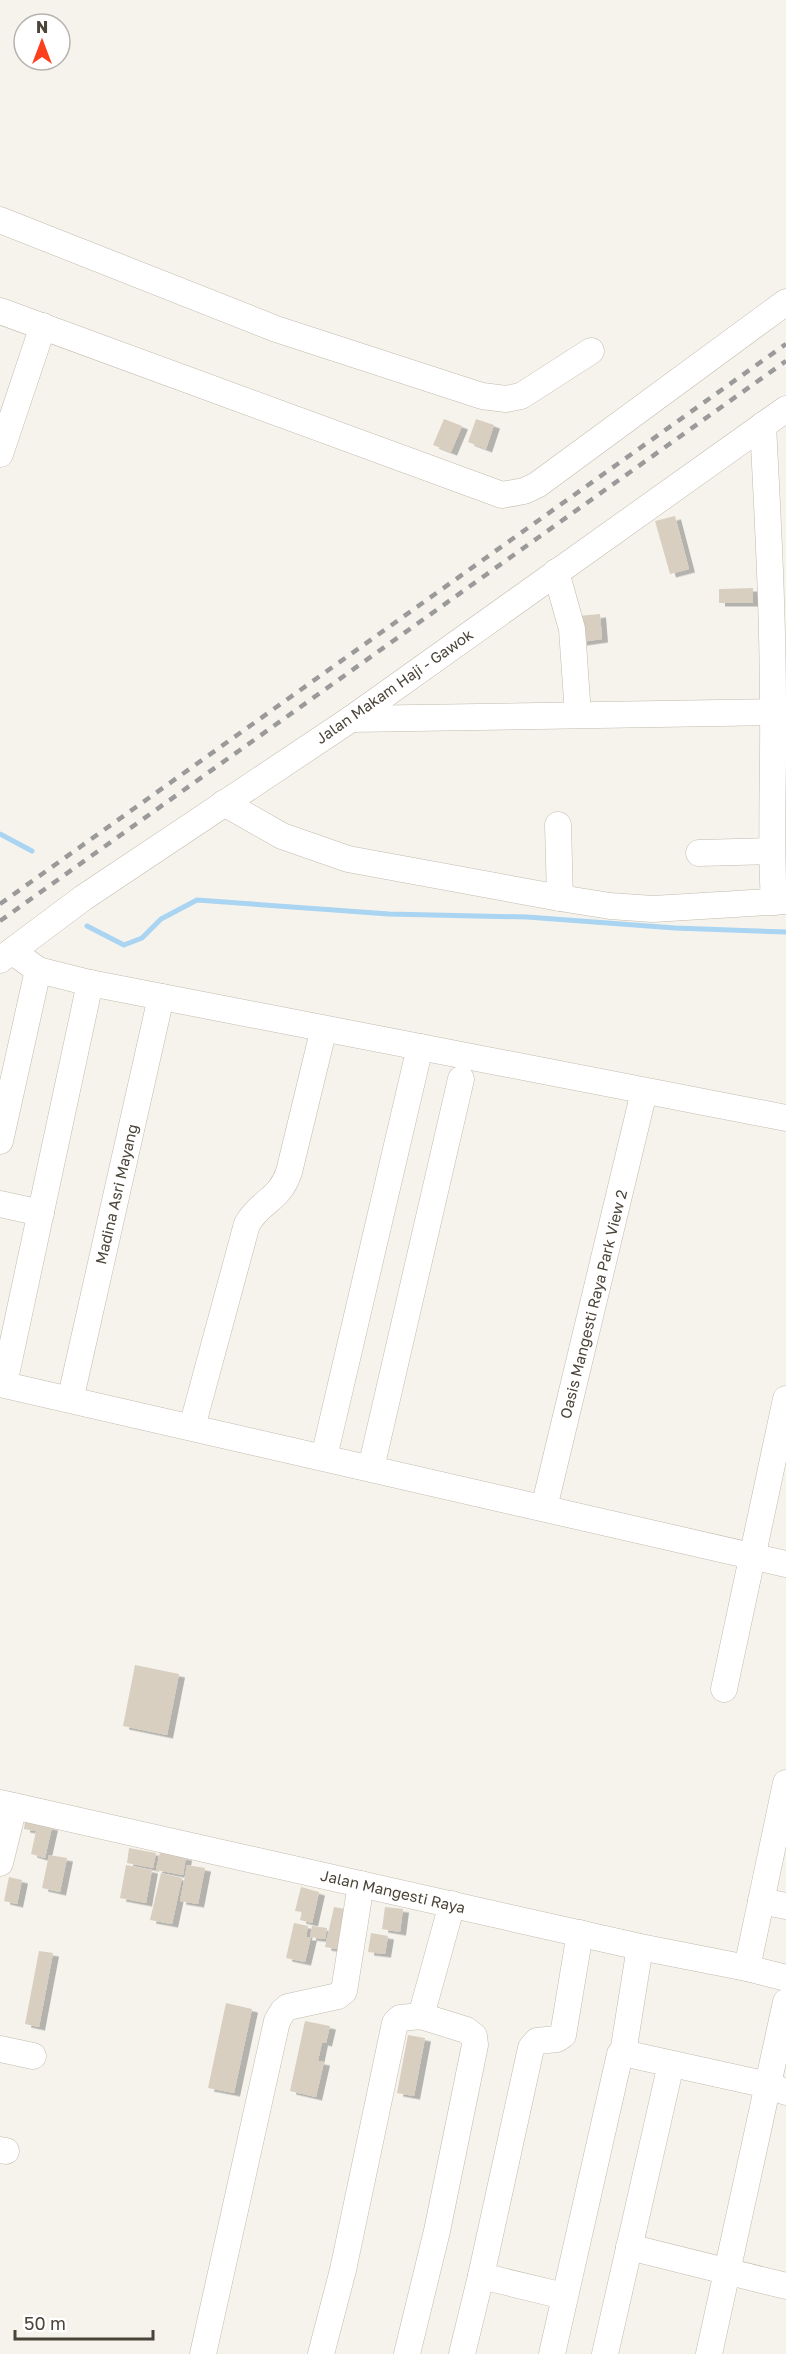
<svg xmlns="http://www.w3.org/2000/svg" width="786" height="2354" viewBox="0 0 786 2354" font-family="'Golos Text',sans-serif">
<defs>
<filter id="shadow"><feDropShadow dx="6" dy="3.5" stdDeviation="0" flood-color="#0004"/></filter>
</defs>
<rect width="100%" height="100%" fill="#f6f3ec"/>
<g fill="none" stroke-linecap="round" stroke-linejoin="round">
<g stroke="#a9d4f2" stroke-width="5">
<polyline points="0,834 32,851"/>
<polyline points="87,926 124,945 142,938 161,919 197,900 389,914 527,917 675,928 786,932"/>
</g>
</g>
<g fill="#d8cfc1" filter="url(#shadow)">
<polygon points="444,419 462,426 451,452 433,445"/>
<polygon points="476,419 494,425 486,449 468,442"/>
<polygon points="675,516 689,569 670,574 655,521"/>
<polygon points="753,588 753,603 719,603 719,589"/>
<polygon points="600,614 602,639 581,642 578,616"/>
<polygon points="135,1665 179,1674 167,1735 123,1726"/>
<polygon points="25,1821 52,1827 45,1858 31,1854 36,1831 24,1829"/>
<polygon points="129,1848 156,1853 153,1868 127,1863"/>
<polygon points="160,1852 186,1857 183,1875 156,1870"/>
<polygon points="49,1855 67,1858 60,1892 42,1888"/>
<polygon points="126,1865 152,1870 146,1903 120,1898"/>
<polygon points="187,1865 205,1868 198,1904 180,1901"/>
<polygon points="161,1873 182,1878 172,1924 150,1920"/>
<polygon points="9,1877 22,1880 17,1904 4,1901"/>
<polygon points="301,1887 319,1892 312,1923 300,1920 302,1912 295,1911"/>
<polygon points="334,1907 345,1909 337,1949 325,1947"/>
<polygon points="385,1907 403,1909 400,1932 382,1929"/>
<polygon points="294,1923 308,1926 306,1937 311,1937 305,1962 286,1958"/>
<polygon points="312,1926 327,1928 325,1939 310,1937"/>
<polygon points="371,1933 388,1936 385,1954 368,1952"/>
<polygon points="39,1951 53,1953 39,2027 25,2024"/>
<polygon points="226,2003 252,2009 234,2093 208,2088"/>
<polygon points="305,2021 330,2026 326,2043 322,2042 318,2061 324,2062 316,2097 290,2091"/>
<polygon points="408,2035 425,2038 414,2096 397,2093"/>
</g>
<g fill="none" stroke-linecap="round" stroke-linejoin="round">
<g stroke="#c2bbae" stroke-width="27">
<g id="minor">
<polyline points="0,220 276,329 482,396 506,399 521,396 591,351"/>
<polyline points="0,311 502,495 524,491 537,485 786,302"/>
<path d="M 763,425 C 768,521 773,616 773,711 C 774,775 770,838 774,902"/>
<polyline points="0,454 43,326"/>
<polyline points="556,572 572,629 578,715"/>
<polyline points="351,719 786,712"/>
<polyline points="224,803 282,836 348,859 560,898 610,906 653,909 786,901"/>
<polyline points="558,825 560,898"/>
<polyline points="699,853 771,851"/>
<polyline points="12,951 38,970 90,983 786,1118"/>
<polyline points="0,960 83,898 351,719 786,409"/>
<polyline points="0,1141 38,970"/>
<polyline points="0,1204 41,1213"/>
<polyline points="0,1384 786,1564"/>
<polyline points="4,1384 90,983"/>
<polyline points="72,1392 161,997"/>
<path d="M 192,1427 L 247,1224 C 261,1200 279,1201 289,1172 L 323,1032"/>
<polyline points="324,1457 420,1047"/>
<polyline points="371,1468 461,1079"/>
<polyline points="544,1508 642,1100"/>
<polyline points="724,1689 786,1399"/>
<polyline points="0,1803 640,1947 747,1968 786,1978"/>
<polyline points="0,1863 14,1806"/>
<polyline points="761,1901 786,1906"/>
<polyline points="747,1968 786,1783"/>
<polyline points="0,2049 33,2056"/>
<polyline points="623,2053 640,1947"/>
<polyline points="0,2150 6,2151"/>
<polyline points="629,2247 786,2286"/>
<polyline points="481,2276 564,2296"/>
<polyline points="203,2354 277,2021 283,2011 288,2007 338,1996 344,1991 361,1884"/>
<polyline points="321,2354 343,2270 395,2023 400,2018 421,2016 452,1904"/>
<polyline points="407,2354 437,2231 475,2045 474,2036 466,2030 421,2016"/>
<polyline points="462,2354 481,2276 531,2048 537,2041 557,2039 563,2035 580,1933"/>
<polyline points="552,2354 620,2054 623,2053 768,2085 786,2092"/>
<polyline points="605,2354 671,2064"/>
<polyline points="709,2354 786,2002"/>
</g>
</g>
<use href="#minor" stroke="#fff" stroke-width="26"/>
<g stroke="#9a9a9a" stroke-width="4.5" stroke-dasharray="8 8" stroke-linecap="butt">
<polyline points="0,904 786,344"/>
<polyline points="0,921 786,361"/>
</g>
</g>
<g text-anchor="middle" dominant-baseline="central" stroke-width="6" stroke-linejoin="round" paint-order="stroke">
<g font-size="15" fill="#4b4439" stroke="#fff">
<text transform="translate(394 686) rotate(-35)">Jalan Makam Haji - Gawok</text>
<text transform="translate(116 1194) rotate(-77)">Madina Asri Mayang</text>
<text transform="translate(593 1304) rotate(-76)">Oasis Mangesti Raya Park View 2</text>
<text transform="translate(393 1891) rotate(13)">Jalan Mangesti Raya</text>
</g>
</g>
<g transform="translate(42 42)"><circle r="28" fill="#ffffff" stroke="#b7b4b0" stroke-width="1.5"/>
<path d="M0-4.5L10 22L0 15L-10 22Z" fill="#fc3f1d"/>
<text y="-9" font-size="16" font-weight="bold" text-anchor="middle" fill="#4b4439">N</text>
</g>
<path d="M15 2330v9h138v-9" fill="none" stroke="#4b4439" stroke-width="3"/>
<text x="24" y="2330" font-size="18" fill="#4b4439" stroke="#ffffff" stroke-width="4.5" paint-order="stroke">50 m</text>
</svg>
